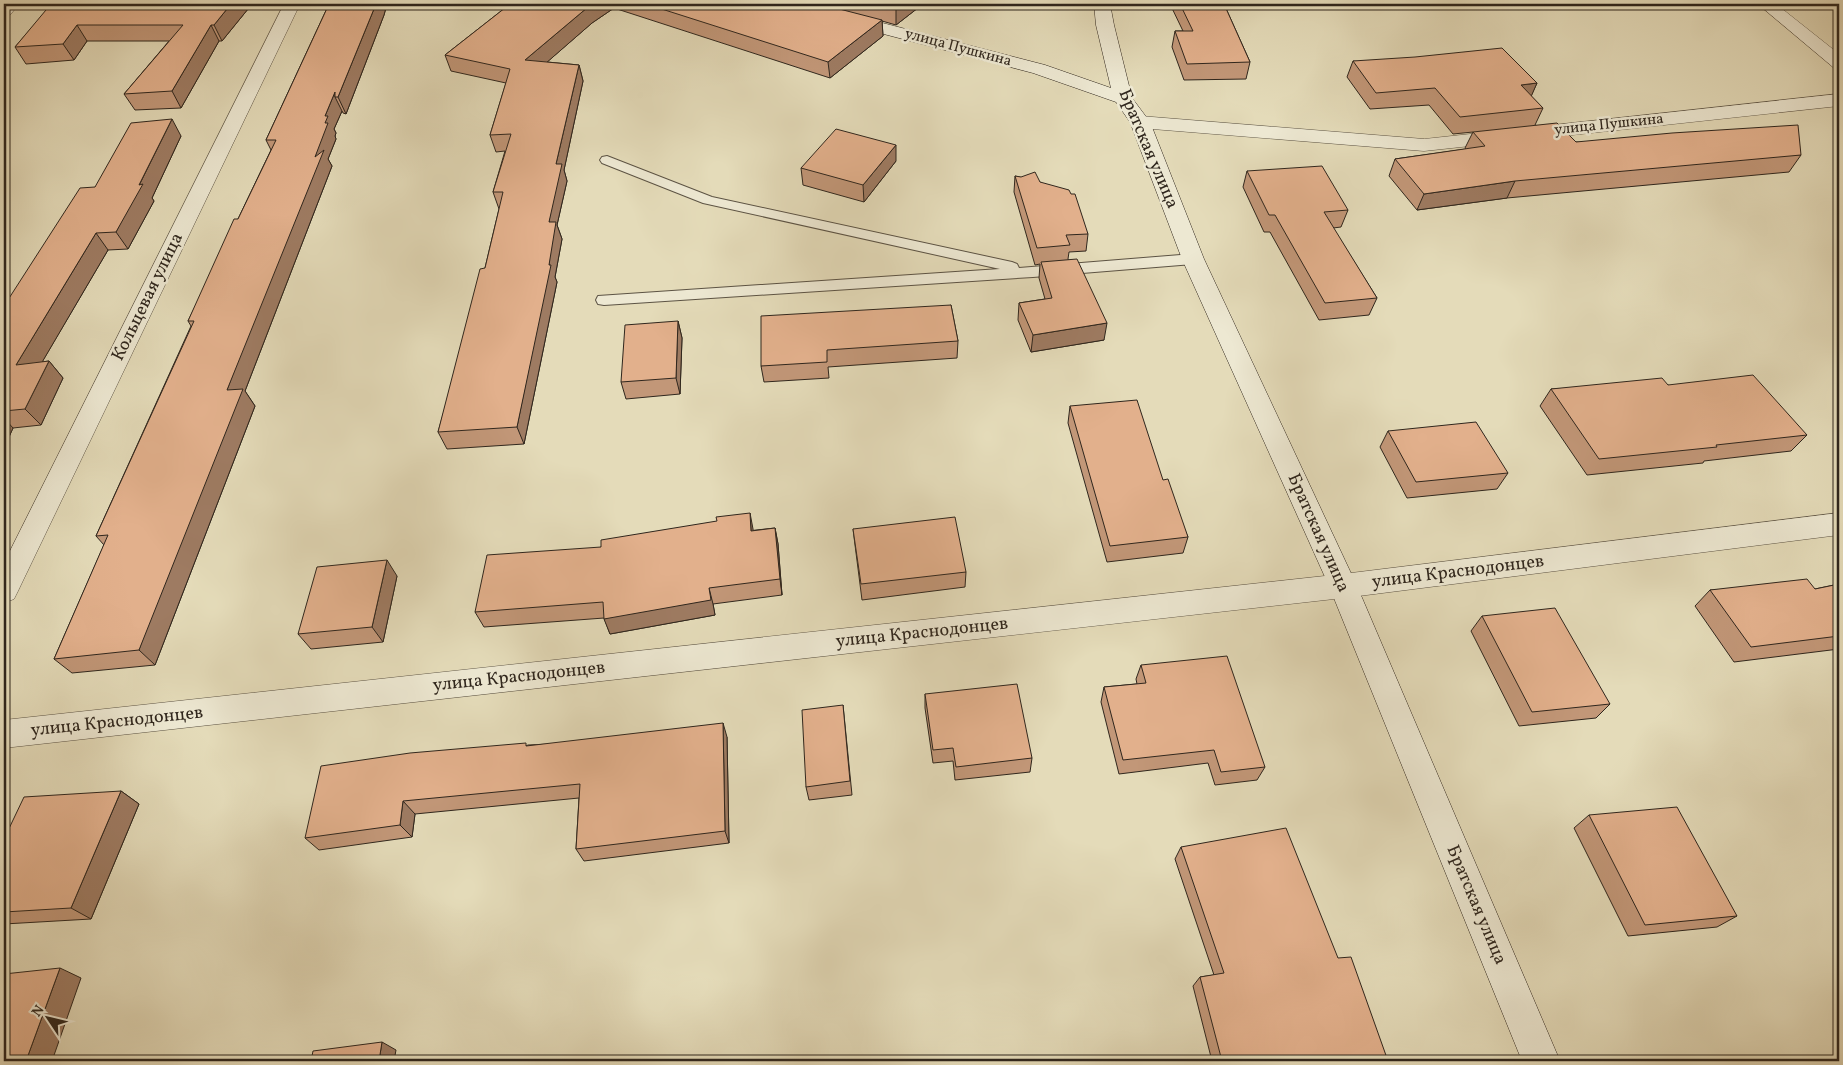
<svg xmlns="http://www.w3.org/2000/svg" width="1843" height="1065" viewBox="0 0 1843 1065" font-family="Vollkorn,serif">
<rect width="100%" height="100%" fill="#e4dbb9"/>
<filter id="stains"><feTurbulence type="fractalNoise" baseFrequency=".004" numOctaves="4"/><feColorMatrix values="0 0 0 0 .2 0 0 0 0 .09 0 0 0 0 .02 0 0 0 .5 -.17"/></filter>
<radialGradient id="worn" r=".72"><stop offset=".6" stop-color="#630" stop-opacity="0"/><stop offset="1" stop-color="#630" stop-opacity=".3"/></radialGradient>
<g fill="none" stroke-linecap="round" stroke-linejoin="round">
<g stroke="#5c5344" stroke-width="2">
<polygon id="lane" points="607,156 712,197 1012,262 1017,264 1019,268 1193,254 1198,256 1201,259 1198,262 1193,264 1033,277 604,305 598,304 596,300 598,296 1000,269 703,203 602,163 600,160 602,157"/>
</g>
<g stroke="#5c5344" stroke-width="1">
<g id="street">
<polygon points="4,4 19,4 10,15 4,16"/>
<polygon points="284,4 300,4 18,591 14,599 4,603 4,563"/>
<polygon points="1758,4 1776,4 1839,54 1839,68 1833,67"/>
<polygon points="1839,94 1839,106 1424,151 1140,128 1133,126 1130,122 1133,118 1140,116 1424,139"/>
<polygon points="1839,513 1839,535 1343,598 4,748 4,720 1343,574"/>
</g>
</g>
<g stroke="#2f261d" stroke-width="1">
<polygon id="secondary" points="782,4 809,4 1045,65 1111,88 1096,25 1094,4 1110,4 1114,25 1132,98 1150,122 1204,259 1357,586 1560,1061 1522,1061 1329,586 1182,259 1130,122 1116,102 1033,73 784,8"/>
</g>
<use href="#lane" fill="#ede8d2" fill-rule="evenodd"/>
<use href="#street" fill="#ede8d2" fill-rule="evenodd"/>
<use href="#secondary" fill="#ede8d2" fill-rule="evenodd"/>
</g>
<g fill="#c29778" stroke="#2f261d">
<polygon points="329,4 387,4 384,15 346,114 343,113 342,111 334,129 336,133 335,136 336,139 328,159 332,166 245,391 255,406 155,665 72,673 54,659 104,545 96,536 191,326 188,321 238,219 271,150 266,140"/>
<polygon points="510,4 923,4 896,25 882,21 883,36 830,78 614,8 592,23 547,62 579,65 583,81 564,170 567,181 557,225 562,239 555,277 557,282 524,444 447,449 438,432 485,268 499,209 493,192 505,151 496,152 490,135 506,83 451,71 445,55"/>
<polygon points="1170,4 1224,4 1250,62 1246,79 1184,80 1172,47 1175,31 1183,31"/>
<polygon points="248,9 222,41 219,41 181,108 135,110 124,94 169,41 87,41 74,60 26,64 15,47 46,11"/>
<polygon points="1353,61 1537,83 1531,96 1543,108 1535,125 1576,142 1801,155 1789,172 1507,198 1417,210 1389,176 1395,159 1466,149 1465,148 1473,132 1453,134 1429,105 1370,109 1347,77"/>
<polygon points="181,136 152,198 154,201 128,249 108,250 42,362 49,361 63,378 41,425 13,428 4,448 4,306 95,187"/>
<polygon points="896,161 864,202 803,185 801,168"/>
<polygon points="1247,171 1348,210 1341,227 1333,228 1377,298 1369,315 1319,320 1270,232 1264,232 1243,187"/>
<polygon points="1015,176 1040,182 1088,234 1086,251 1069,252 1068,259 1104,340 1031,352 1018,320 1019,303 1045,299 1039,278 1040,264 1035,265 1014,192"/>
<polygon points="951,305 958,341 957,358 828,367 829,378 764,382 761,366"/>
<polygon points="678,321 682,338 680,394 626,399 621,382"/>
<polygon points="1668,385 1807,435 1791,451 1704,461 1703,463 1587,475 1540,406 1551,389"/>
<polygon points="1070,406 1163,480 1188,537 1183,553 1107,562 1068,423"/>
<polygon points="1388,431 1508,473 1497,489 1407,498 1380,447"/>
<polygon points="775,528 778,544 782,595 713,604 715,615 610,634 604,618 484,627 475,612 601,547"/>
<polygon points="853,529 966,572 965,587 862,600 855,545"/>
<polygon points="397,576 383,642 311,649 298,634"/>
<polygon points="1839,584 1839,649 1734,662 1695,606 1710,590 1815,589"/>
<polygon points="1482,616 1610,704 1596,718 1519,726 1471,631"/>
<polygon points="1141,665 1265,767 1257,780 1215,785 1208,763 1119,774 1101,702 1104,687 1137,684 1136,679"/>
<polygon points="925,694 1032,758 1030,772 955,780 953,761 933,763 925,708"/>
<polygon points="843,705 852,795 809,800 806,787"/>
<polygon points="727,737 729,843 584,861 576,849 579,798 415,814 412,837 319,850 305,838 528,745"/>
<polygon points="121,791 139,804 91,919 4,924 4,839"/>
<polygon points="1589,815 1737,916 1717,927 1628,936 1574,828"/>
<polygon points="1181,847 1338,958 1388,1061 1212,1061 1193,986 1200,977 1214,975 1175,859"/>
</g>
<g fill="#9e7b62" stroke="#2f261d">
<polygon points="231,4 251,4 248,9 222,41 214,25"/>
<polygon points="376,4 387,4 384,15 346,114 338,97"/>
<polygon points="593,4 613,4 614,8 592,23 530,77 525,60 588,7"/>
<polygon points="902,4 923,4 896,25 896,9"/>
<polygon points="882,20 883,36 830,78 828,62"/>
<polygon points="77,25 87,41 74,60 63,44"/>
<polygon points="211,25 219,41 181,108 172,91"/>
<polygon points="579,65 583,81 564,170 567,181 557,225 562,239 555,277 557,282 524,444 517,427 549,265 549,222 556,164"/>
<polygon points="1537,83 1530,99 1521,85"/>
<polygon points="335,92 335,97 342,111 334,129 336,133 335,136 336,139 328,159 332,166 245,391 255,406 155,665 139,650 227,390 315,157 325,123 325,116"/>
<polygon points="172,119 181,136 152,198 154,201 128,249 116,232"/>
<polygon points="896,145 896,161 864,202 863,185"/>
<polygon points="1515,181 1507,198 1417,210 1424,194"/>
<polygon points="96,233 108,250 31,381 16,365"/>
<polygon points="678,321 682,338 680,394 676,378"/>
<polygon points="1107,323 1104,340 1031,352 1033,335"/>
<polygon points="49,361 63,378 41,425 25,409"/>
<polygon points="4,418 13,428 4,448"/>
<polygon points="750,513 753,529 754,547 751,531"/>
<polygon points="775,528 778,544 782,595 780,579"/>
<polygon points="387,560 397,576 383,642 372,627"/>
<polygon points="709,588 713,604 715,615 610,634 604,619"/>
<polygon points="723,723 727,737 729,843 725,831"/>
<polygon points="121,791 139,804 91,919 71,908"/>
<polygon points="403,801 415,814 412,837 400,825"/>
<polygon points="60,968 81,978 52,1061 26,1061"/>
<polygon points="382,1042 396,1050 394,1061 379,1061"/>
</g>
<g fill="#e2b08c" stroke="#2f261d">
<polygon points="51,4 231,4 214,25 211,25 172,91 124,94 183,25 77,25 63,44 15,47"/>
<polygon points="329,4 376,4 338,97 335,97 335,92 325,116 328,116 325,123 328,123 315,157 324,150 227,390 243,389 139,650 54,659 108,535 96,536 194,321 188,321 234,219 238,219 276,140 266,140"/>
<polygon points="510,4 593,4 588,7 525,60 579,65 556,164 562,164 549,222 556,222 549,265 551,265 517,427 438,432 480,269 485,268 503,192 493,192 511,134 490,135 510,69 445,55"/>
<polygon points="646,4 820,4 882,20 828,62"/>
<polygon points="877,4 902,4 896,9"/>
<polygon points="1180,4 1224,4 1250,62 1187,64 1175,31 1193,31"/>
<polygon points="1502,48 1537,83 1521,85 1543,108 1460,117 1435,88 1376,93 1353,61 1415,57"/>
<polygon points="172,119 139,185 143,184 116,232 96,233 16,365 49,361 25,409 4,411 4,306 80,188 95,187 131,123"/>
<polygon points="1557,123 1576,142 1672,133 1798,125 1801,155 1515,181 1424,194 1395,159 1485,146 1473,132"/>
<polygon points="836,129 896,145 863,185 801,168"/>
<polygon points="1322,166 1348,210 1324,212 1377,298 1325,303 1275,215 1269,215 1247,171"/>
<polygon points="1035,172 1040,182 1069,190 1071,194 1075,194 1088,234 1066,235 1070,245 1037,248 1015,176 1021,177"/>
<polygon points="1077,259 1107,323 1033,335 1019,303 1052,298 1041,262"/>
<polygon points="951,305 958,341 827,350 827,362 761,366 761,316"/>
<polygon points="678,321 676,378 621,382 625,325"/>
<polygon points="1753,375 1807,435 1716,445 1717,447 1599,459 1551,389 1662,378 1668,385"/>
<polygon points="1137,400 1163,480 1168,479 1188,537 1110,546 1070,406"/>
<polygon points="1476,422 1508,473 1416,482 1388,431"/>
<polygon points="750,513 751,531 775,528 780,579 709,588 711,600 604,619 603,602 475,612 487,555 601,547 601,540 717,521 716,517"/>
<polygon points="955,517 966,572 861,584 853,529"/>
<polygon points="387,560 372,627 298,634 317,567"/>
<polygon points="1807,579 1815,589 1839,584 1839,636 1751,647 1710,590"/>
<polygon points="1555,608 1610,704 1532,712 1482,616"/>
<polygon points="1227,656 1265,767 1221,772 1214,750 1123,760 1104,687 1146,683 1141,665"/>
<polygon points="1017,684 1032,758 956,767 953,748 933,750 925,694"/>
<polygon points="843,705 850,781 806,787 802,710"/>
<polygon points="723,723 725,831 576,849 580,784 403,801 400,825 305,838 321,766 410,753 526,743 526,746"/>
<polygon points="121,791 71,908 4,912 4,839 24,797"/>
<polygon points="1677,807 1737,916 1645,925 1589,815"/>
<polygon points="1286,828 1338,958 1351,957 1388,1061 1222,1061 1200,977 1224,973 1181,847"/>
<polygon points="60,968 26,1061 4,1061 4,974"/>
<polygon points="382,1042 379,1061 311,1061 313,1051"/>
</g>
<g text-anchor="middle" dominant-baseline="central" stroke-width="5" stroke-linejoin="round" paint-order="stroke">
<g font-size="15" fill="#2f261d" stroke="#ede8d2">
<text transform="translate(958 48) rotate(15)">улица Пушкина</text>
<text transform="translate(1609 125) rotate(-6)">улица Пушкина</text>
</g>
<g font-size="18" fill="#2f261d" stroke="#ede8d2">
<text transform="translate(1148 149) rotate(67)">Братская улица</text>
<text transform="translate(148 297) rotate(-64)">Кольцевая улица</text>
<text transform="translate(1318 533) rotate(66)">Братская улица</text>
<text transform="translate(1458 572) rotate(-7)">улица Краснодонцев</text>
<text transform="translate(922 633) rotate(-6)">улица Краснодонцев</text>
<text transform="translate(519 677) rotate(-6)">улица Краснодонцев</text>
<text transform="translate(117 722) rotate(-6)">улица Краснодонцев</text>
<text transform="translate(1476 905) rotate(67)">Братская улица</text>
</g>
</g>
<rect width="1843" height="1065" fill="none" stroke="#e4dbb9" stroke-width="20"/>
<rect x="5" y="5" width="1833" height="1055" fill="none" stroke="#2f261d" stroke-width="2.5"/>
<rect x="10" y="10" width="1823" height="1045" fill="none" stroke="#2f261d"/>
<g transform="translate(48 1018) rotate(305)" stroke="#ede8d2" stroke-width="4" paint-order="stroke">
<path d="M0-4L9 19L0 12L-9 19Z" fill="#2f261d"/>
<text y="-8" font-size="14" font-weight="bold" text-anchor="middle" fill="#2f261d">N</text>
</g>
<rect width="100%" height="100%" filter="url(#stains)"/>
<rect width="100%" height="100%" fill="url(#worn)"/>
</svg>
